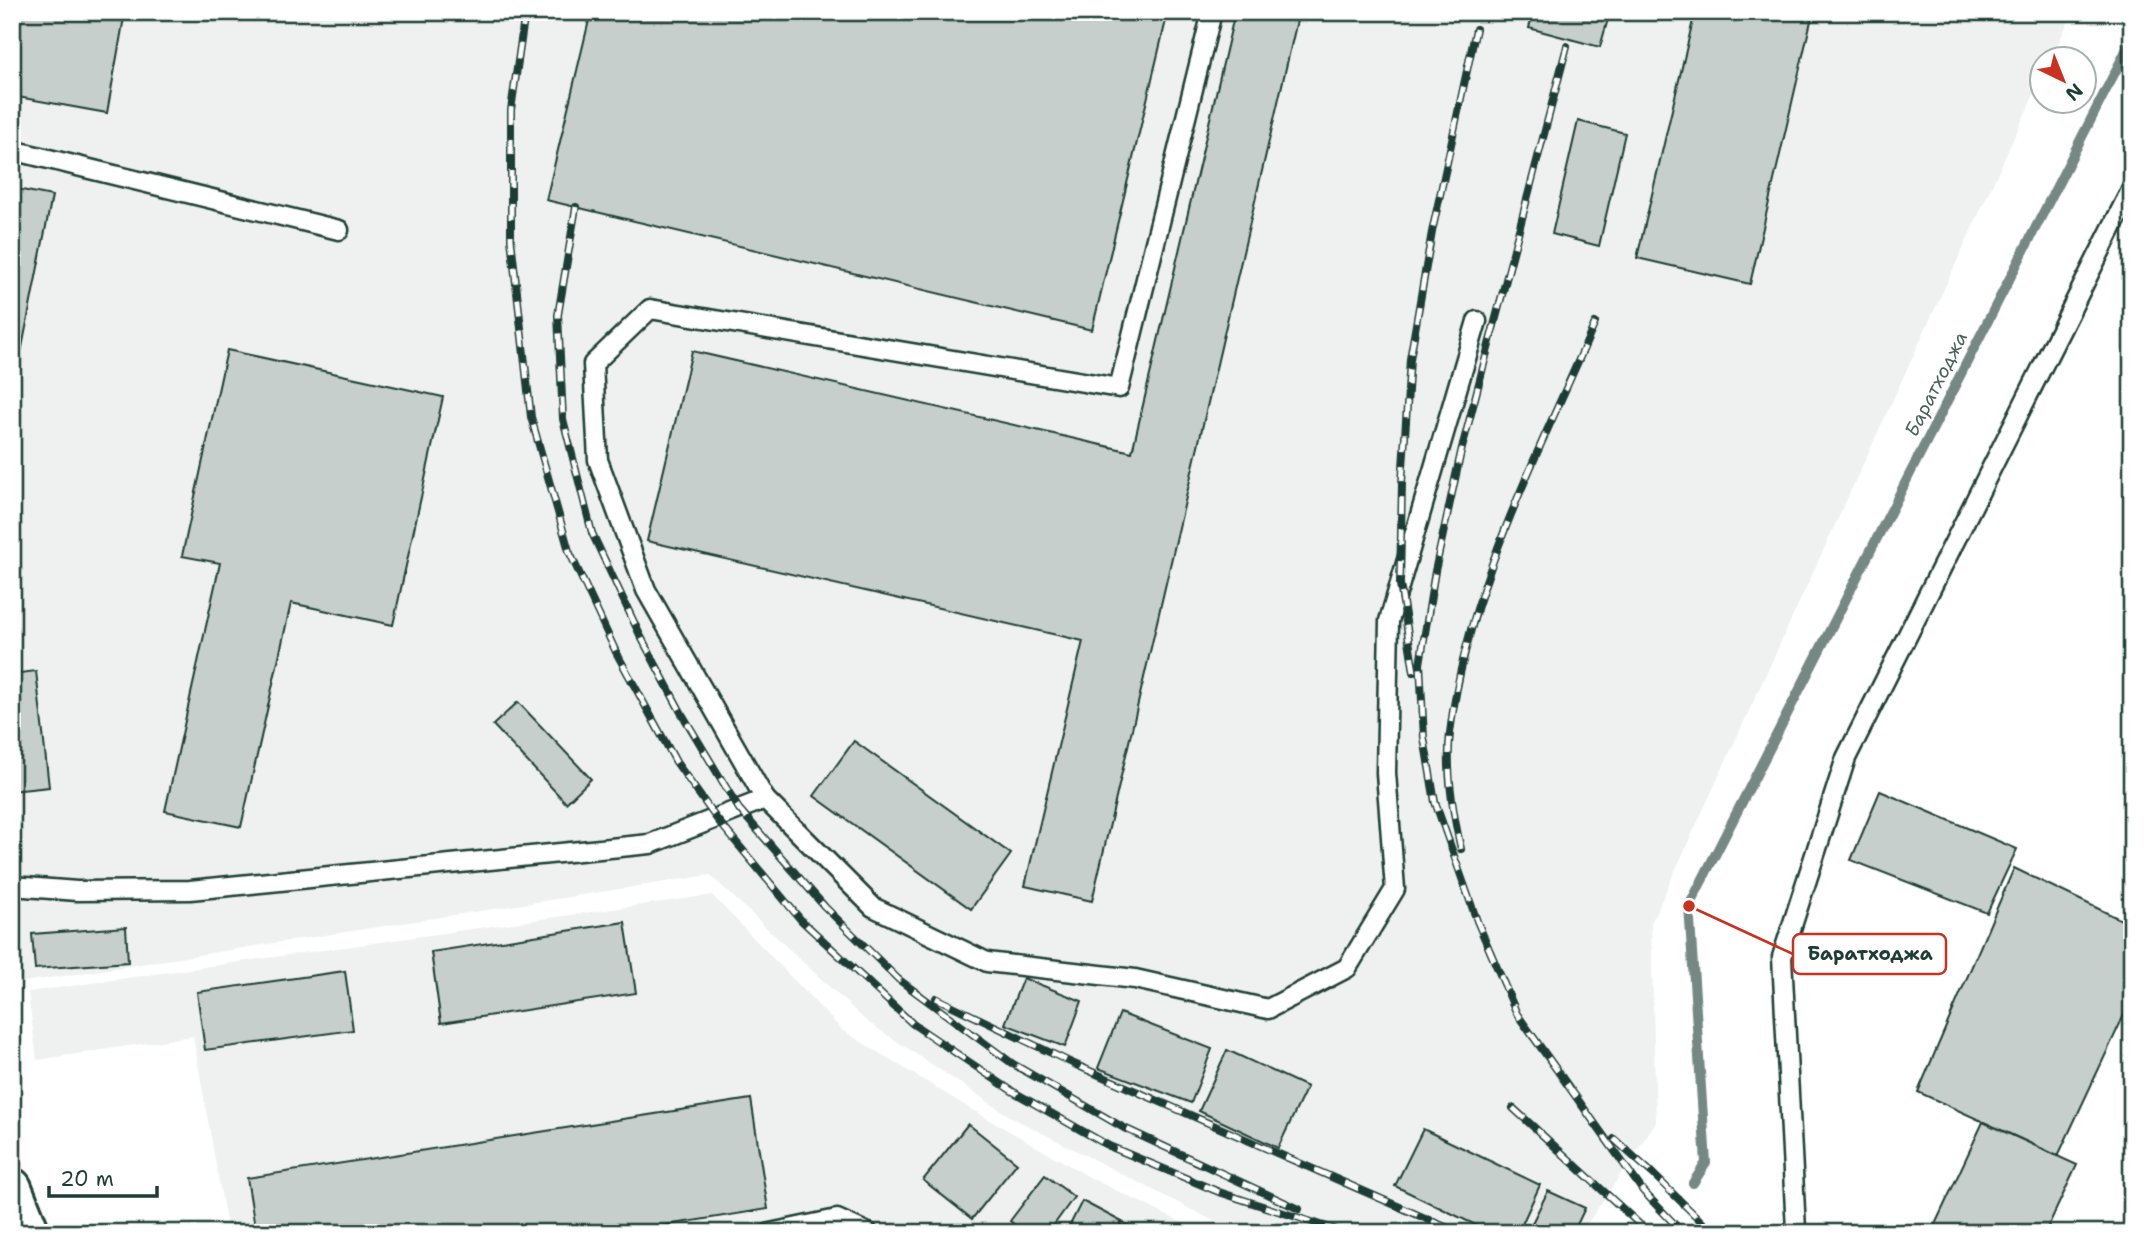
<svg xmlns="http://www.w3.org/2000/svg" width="2144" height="1245" viewBox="0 0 2144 1245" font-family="'Shantell Sans',sans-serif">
<rect width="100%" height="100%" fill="#fff"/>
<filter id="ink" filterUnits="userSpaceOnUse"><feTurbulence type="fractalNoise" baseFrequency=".0143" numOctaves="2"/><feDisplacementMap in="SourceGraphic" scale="14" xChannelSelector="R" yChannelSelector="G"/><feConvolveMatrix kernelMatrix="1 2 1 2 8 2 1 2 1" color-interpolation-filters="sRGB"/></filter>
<g filter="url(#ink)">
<g fill="#eef1f0">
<polygon points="12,12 2073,12 2051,59 2042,60 2042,77 1651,923 1656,1122 1581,1233 1237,1233 1011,1117 866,1021 710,875 12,984"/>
<polygon points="712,895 842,1030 969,1108 1093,1179 1203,1233 228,1233 193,1036 37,1060 28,992"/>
</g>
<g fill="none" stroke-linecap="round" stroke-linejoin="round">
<polyline stroke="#758883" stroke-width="10" points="1693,1183 1706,1163 1689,906 2132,39"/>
</g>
<g fill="#c7cfcc" stroke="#1f3d34" stroke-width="2">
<polygon points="12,12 125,12 107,113 12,96"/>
<polygon points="591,12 1168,12 1092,330 546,200"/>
<polygon points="1235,12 1299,12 1092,901 1025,886 1083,641 647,541 692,351 1132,452"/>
<polygon points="1533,12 1610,12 1600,47 1529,28"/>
<polygon points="1695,12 1813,12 1750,284 1637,258"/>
<polygon points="1578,121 1625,133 1599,246 1552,234"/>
<polygon points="12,188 52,196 12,398"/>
<polygon points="227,350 443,397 393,625 291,603 241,827 165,811 220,563 182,556"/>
<polygon points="36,671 49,787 12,791 12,674"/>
<polygon points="518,702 591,779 566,803 493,725"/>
<polygon points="854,741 1011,854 971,909 814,796"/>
<polygon points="1880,791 2017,849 1987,913 1851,860"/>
<polygon points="2014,868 2132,925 2132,998 2058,1156 1918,1092"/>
<polygon points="625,922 636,993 441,1023 431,952"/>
<polygon points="126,927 128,962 35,969 32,934"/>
<polygon points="345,971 353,1030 205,1050 197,992"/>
<polygon points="1023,978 1082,1001 1065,1047 1005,1024"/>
<polygon points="1120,1013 1212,1049 1191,1103 1098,1068"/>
<polygon points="1227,1050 1307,1087 1278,1148 1199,1111"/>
<polygon points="751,1099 768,1209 617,1233 256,1233 247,1178"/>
<polygon points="1983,1122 2077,1165 2045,1233 1931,1233"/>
<polygon points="968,1124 1017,1163 972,1219 923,1180"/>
<polygon points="1423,1129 1540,1185 1518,1233 1492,1233 1395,1186"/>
<polygon points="1045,1175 1074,1197 1048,1233 1025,1233 1010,1221"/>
<polygon points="1548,1191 1585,1208 1573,1233 1527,1233"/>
<polygon points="1082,1201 1122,1222 1116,1233 1066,1233"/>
<polygon points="1122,1222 1143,1233 1116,1233"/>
</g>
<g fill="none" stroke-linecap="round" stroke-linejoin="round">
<g stroke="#1f3d34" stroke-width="23">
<g id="lane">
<polyline points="12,150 339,230"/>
<polyline points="765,799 646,590 598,460 593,364 650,309 1119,388 1212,12"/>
<polyline points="12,886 77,891 190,890 650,844 765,799 873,907 987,962 1135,979 1268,1009 1347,968 1395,889 1386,773 1389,621 1477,321"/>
<polyline points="1796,1230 1782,957 1846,758 2132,188"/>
<polyline points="770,1233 837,1219 868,1233"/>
</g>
</g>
<g stroke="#1f3d34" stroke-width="44">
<polyline id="secondary" points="12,1188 30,1233"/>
</g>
<use href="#lane" stroke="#fff" stroke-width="18"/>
<use href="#secondary" stroke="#fff" stroke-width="38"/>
<g stroke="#1f3d34" stroke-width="8">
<g id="rail">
<polyline points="525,12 511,110 511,239 531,417 569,551 616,652 676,762 716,818 801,920 913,1024 1012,1091 1109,1146 1219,1192 1346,1233"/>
<polyline points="1567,46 1461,452 1435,571 1420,664 1424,738 1435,802 1477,921 1517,1014 1643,1191 1683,1233"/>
<polyline points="576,207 558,315 563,419 592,533 640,635 682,714 739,809 825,907 898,979 1013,1064 1124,1128 1299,1209"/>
<polyline points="1414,672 1400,584 1402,483 1410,359 1432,232 1476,29"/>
<path d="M 1461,849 C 1453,814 1446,769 1450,733 C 1467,588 1538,455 1595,323"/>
<polyline points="936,998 1074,1064 1459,1233"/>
<polyline points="1513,1108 1649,1233"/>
<polyline points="1614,1139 1652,1173 1713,1233"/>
</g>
</g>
<use href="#rail" stroke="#fff" stroke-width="5" stroke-dasharray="16" stroke-linecap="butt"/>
</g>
</g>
<g text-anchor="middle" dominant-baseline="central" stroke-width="5" stroke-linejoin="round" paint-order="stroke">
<g font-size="19" font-style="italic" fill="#4a625b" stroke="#fff">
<text transform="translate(1936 384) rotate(-63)">Баратходжа</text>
</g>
</g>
<path fill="none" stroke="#c8321e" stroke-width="2.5" d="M1689 906L1793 954"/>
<circle fill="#c8321e" stroke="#fff" stroke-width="2.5" cx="1689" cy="906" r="7"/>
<rect fill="#fff" stroke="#c8321e" stroke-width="2.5" x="1793" y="934" width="153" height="40" rx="7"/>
<g font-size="19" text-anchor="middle" font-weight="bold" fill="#1f3d34">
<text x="1870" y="960">Баратходжа</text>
</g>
<rect width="2144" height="1245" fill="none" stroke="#fff" stroke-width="42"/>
<rect x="21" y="21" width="2102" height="1203" fill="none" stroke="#1f3d34" stroke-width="2.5" filter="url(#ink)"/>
<g transform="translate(2063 80) rotate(137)"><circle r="33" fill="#ffffff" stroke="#a5b1ae" stroke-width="2"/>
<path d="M0-5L12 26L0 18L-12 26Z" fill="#c8321e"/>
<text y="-10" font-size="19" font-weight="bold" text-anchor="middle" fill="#1f3d34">N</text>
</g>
<path d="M49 1186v10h108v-10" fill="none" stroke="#1f3d34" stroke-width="3.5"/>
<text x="60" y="1186" font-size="21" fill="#1f3d34" stroke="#ffffff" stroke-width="5" paint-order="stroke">20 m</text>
</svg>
